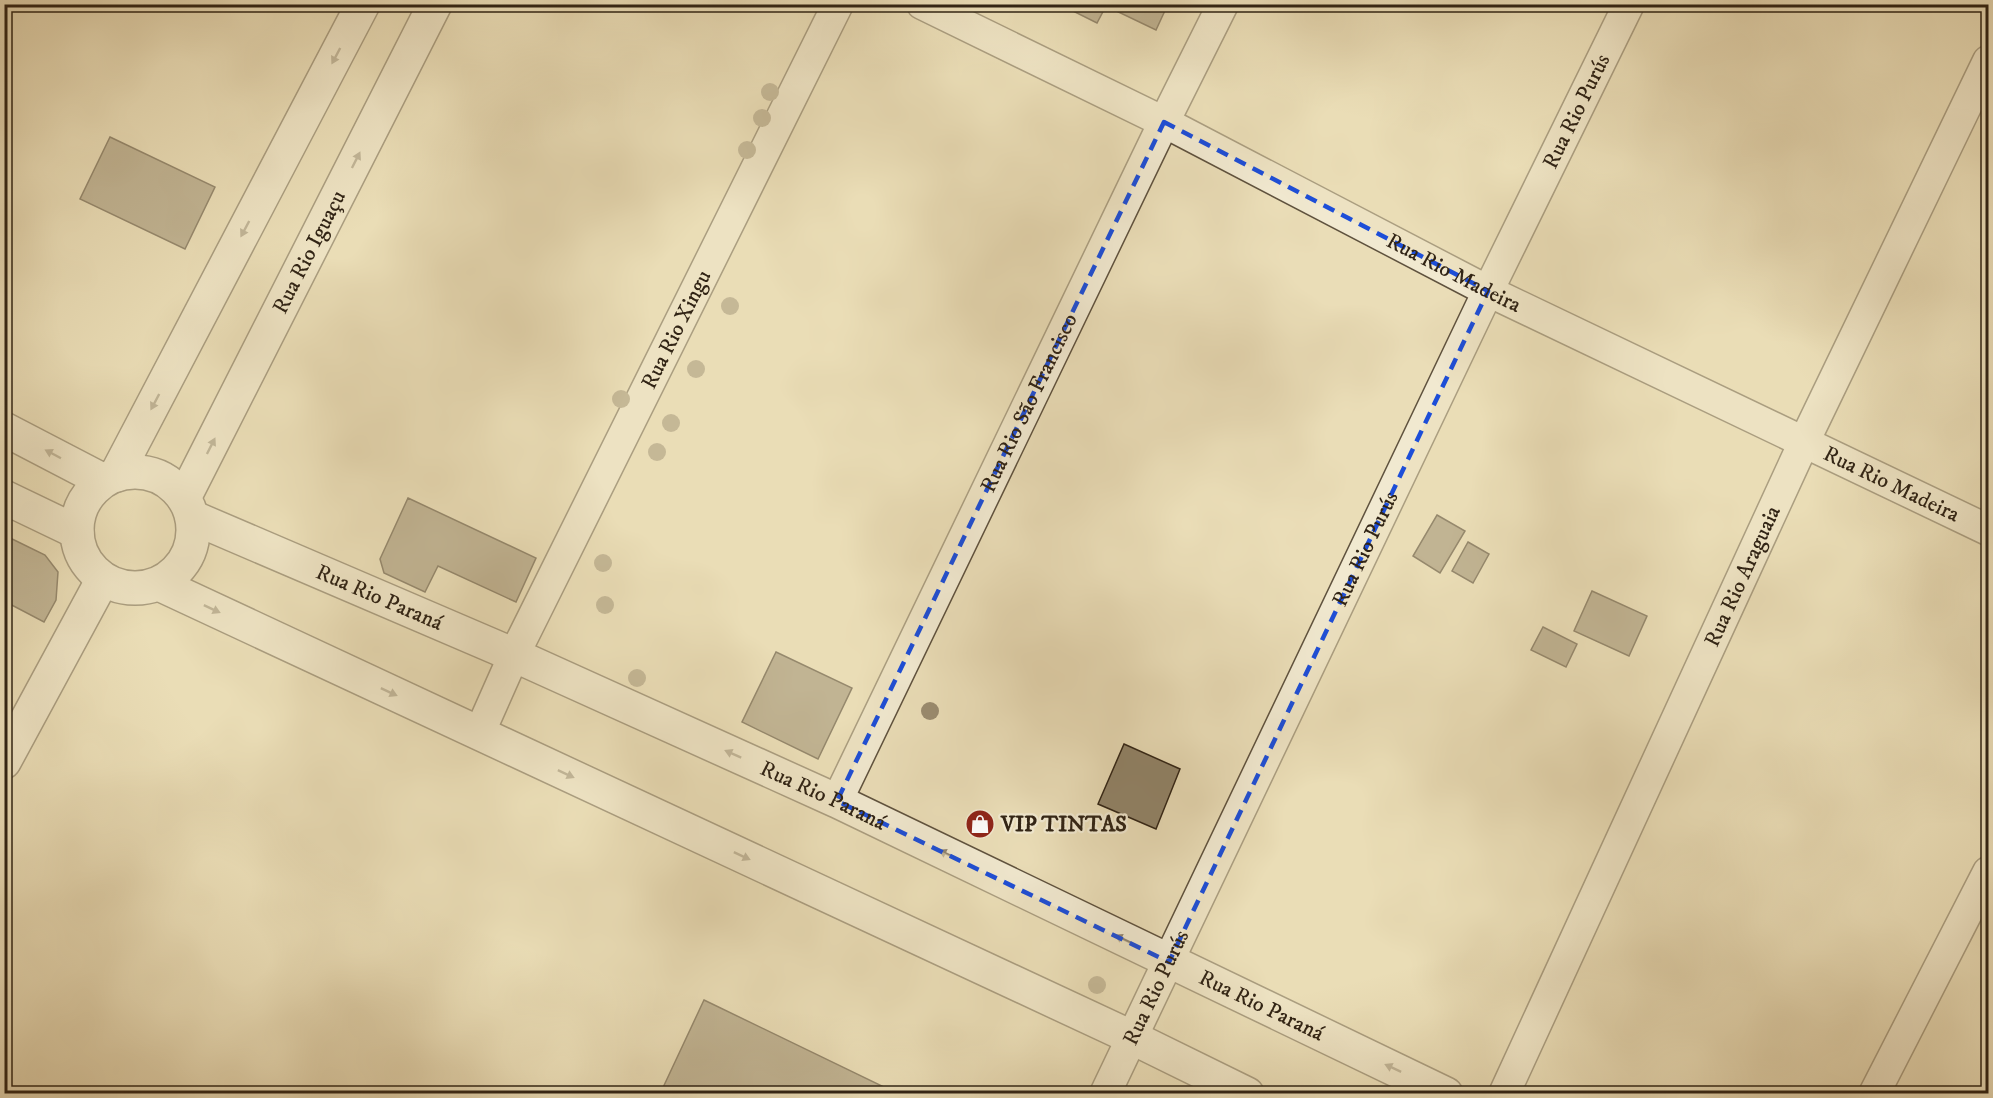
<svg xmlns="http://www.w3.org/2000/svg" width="1993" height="1098" viewBox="0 0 1993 1098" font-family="'IM FELL DW Pica',serif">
<rect width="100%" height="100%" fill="#eaddb7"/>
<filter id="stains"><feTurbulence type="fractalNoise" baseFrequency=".00333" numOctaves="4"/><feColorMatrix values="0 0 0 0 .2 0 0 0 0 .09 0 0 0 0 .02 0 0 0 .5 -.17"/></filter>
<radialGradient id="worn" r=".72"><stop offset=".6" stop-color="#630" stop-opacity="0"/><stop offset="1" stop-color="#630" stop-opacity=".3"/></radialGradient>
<g fill="#918469" stroke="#312415" stroke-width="1.5">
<polygon points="1059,4 1168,4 1156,30 1106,6 1097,23"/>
<polygon points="110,137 215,187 185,249 80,199"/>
<polygon points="408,498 536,558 516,602 438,566 425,592 384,573 380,559"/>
<polygon points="1437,515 1465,531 1440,573 1413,556"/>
<polygon points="4,535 45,555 58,572 56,600 44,622 4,601"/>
<polygon points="1468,542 1489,554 1473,583 1452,571"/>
<polygon points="1592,591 1647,616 1629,656 1574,631"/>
<polygon points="1543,627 1577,644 1566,667 1531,650"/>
<polygon points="776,652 852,688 818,759 742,722"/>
<polygon points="1124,744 1180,769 1156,829 1098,804"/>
<polygon points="704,1000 882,1086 878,1094 660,1094"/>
</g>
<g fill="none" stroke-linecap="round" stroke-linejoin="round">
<g stroke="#5f523e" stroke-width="33">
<g id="minor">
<path id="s1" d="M 922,4 L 1164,122 L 1488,291 L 1988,530"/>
<path id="s2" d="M 479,734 L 514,655 L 838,4"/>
<path id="s3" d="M 837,801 L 1164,122 L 1223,4"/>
<path id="s4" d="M 1105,1094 L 1488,291 L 1629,4"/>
<path id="s5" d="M 1504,1094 L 1804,442 L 1988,61"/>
<polyline points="1874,1094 1988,872"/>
</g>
</g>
<g stroke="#5f523e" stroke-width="36">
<g id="tertiary">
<polyline points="4,429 102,480"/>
<circle cx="135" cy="530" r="58"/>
<polyline points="116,475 363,4"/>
<polyline points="4,497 77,532"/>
<path id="s6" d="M 184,498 L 435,4"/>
<path id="s7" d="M 192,517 L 514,655 L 837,801 L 1446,1094"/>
<polyline points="159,584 1131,1037 1247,1094"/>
<polyline points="4,762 103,579"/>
</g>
</g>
<use href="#minor" stroke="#f1e9d0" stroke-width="30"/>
<use href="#tertiary" stroke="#f1e9d0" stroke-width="33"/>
</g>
<g fill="#9a8c70">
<circle cx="770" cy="92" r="9"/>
<circle cx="762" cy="118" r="9"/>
<circle cx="747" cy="150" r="9"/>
<circle cx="730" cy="306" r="9"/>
<circle cx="696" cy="369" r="9"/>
<circle cx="621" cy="399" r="9"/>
<circle cx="671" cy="423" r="9"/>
<circle cx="657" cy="452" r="9"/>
<circle cx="603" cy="563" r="9"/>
<circle cx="605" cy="605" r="9"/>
<circle cx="637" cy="678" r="9"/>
<circle cx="930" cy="711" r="9"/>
<circle cx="1097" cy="985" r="9"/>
</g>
<defs><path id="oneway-solid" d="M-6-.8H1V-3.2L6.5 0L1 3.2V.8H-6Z" transform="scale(1.5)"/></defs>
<g fill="#918672">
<use href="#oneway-solid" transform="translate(336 56) rotate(118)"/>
<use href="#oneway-solid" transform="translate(356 160) rotate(-63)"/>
<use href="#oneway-solid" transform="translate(245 229) rotate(118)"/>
<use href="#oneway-solid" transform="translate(155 402) rotate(118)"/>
<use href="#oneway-solid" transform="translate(211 446) rotate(-63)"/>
<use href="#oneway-solid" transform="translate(53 454) rotate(-152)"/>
<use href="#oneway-solid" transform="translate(212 609) rotate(25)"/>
<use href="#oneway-solid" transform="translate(389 692) rotate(25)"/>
<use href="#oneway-solid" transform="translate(733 754) rotate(-156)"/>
<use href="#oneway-solid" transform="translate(566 774) rotate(25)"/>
<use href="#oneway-solid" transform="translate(947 854) rotate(-154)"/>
<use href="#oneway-solid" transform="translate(742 856) rotate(25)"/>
<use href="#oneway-solid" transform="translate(1123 939) rotate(-154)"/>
<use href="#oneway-solid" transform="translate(1393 1068) rotate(-155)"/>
</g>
<path d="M0 0H1993V1098H0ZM 1164,122 L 1488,291 L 1169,962 L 837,801 Z" fill="#eaddb7" fill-opacity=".55" fill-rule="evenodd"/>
<path fill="none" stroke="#1d4ed8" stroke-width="4.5" stroke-dasharray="12 8" stroke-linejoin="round" d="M 1164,122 L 1488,291 L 1169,962 L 837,801 Z"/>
<defs>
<g id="shop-disc" transform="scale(1.5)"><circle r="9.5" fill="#8f2418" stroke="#f1e9d0"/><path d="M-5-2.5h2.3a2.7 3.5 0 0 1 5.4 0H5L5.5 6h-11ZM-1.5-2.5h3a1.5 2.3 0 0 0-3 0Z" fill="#fff"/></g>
</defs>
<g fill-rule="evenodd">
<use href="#shop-disc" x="980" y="824"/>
</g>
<g text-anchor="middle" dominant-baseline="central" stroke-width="4.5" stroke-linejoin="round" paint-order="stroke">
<g font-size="22" fill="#312415" stroke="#f1e9d0">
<text stroke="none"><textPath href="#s4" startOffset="1090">Rua Rio Purús</textPath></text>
<text stroke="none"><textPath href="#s6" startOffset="276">Rua Rio Iguaçu</textPath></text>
<text stroke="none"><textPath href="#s1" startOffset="596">Rua Rio Madeira</textPath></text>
<text stroke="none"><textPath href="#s2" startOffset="450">Rua Rio Xingu</textPath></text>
<text stroke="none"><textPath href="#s3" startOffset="442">Rua Rio São Francisco</textPath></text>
<text stroke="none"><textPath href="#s1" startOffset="1082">Rua Rio Madeira</textPath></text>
<text stroke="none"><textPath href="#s4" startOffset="604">Rua Rio Purús</textPath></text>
<text stroke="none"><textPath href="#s5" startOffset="570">Rua Rio Araguaia</textPath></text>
<text stroke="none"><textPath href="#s7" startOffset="204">Rua Rio Paraná</textPath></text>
<text stroke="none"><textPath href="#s7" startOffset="690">Rua Rio Paraná</textPath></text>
<text stroke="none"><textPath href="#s4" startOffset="118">Rua Rio Purús</textPath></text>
<text stroke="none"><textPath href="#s7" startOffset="1176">Rua Rio Paraná</textPath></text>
</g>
<g font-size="22" font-weight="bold" fill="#312415" stroke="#f1e9d0" text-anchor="start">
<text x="1001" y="824">VIP TINTAS</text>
</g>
</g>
<rect width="1993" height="1098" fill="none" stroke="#eaddb7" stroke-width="24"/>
<rect x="6" y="6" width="1981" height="1086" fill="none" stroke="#312415" stroke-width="3"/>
<rect x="12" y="12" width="1969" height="1074" fill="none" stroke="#312415" stroke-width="1.5"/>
<rect width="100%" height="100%" filter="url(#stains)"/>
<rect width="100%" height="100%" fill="url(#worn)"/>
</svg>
